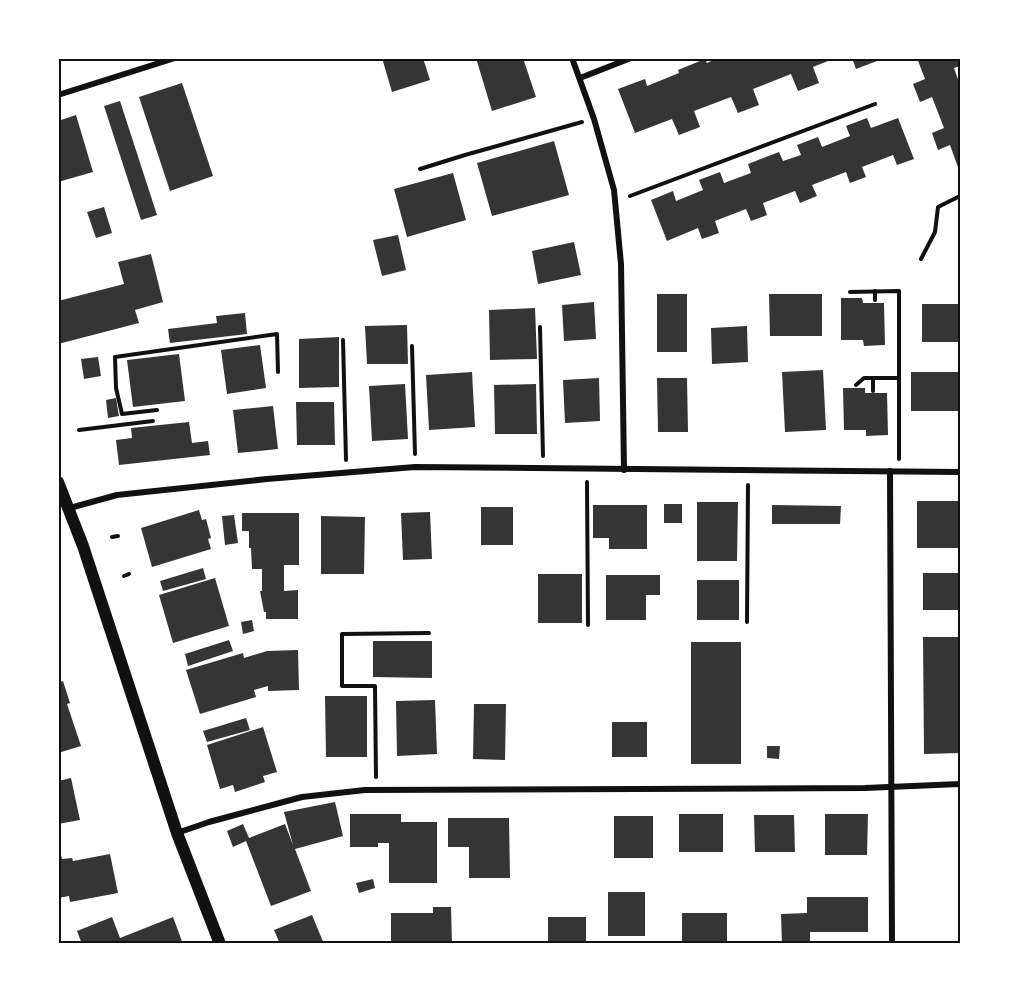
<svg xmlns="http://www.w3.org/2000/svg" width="1019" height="1002" viewBox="0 0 1019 1002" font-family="Quicksand,sans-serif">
<rect width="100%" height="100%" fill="#fff"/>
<g fill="#353535">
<polygon points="382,58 423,58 430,80 392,92"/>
<polygon points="476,58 523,58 536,97 492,111"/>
<polygon points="718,58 833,58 833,59 813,67 819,83 798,91 791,74 753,89 759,105 738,113 731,97 694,111 700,127 679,135 672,119 635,133 618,89 645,79 647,86 679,73 678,70 705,59 707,63"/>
<polygon points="852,58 876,58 877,61 856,69"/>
<polygon points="917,58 960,58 960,66 954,68 960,85 960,173 950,145 938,150 932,133 944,128 932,97 920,102 913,84 925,79"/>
<polygon points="182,83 213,176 170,191 139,97"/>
<polygon points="120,101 157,215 141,220 104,106"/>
<polygon points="76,115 93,172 58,182 58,121"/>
<polygon points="867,118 871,128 898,118 914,159 897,165 893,155 862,167 866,177 850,183 846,172 812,185 817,196 800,203 795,191 763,203 767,215 751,221 746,209 715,221 719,233 702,239 698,228 667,241 651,200 673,191 676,201 703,190 699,180 720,172 724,183 751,173 748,164 779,152 783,161 801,155 797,145 818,137 822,147 850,136 846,126"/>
<polygon points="554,141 569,195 492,216 477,163"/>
<polygon points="453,173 466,220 407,237 394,189"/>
<polygon points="104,207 112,233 96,238 87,212"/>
<polygon points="398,235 406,270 382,276 373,240"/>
<polygon points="574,242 581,275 538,284 532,251"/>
<polygon points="151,254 163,302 135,310 139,323 58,344 58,301 124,284 118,262"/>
<rect x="657" y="294" width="30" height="58"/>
<polygon points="769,294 822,294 822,336 770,336"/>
<polygon points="841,298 862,298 863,303 884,303 885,345 864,346 863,340 841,340"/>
<polygon points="594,302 596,339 564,341 562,305"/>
<rect x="922" y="304" width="38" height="38"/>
<polygon points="535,308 537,359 490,360 489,310"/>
<polygon points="245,313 247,334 170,343 168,329 217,323 216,316"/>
<polygon points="407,325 408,364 367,364 365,326"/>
<polygon points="747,326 748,362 712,364 711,328"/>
<polygon points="339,337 339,387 299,388 299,339"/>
<polygon points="260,345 266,388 227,394 221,350"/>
<polygon points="179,354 185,401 133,407 127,360"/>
<polygon points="98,357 101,376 84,379 81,359"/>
<polygon points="823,370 826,430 785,432 782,372"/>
<polygon points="472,372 475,427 429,430 426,375"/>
<rect x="911" y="372" width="49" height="39"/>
<polygon points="599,378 600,421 565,423 563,380"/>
<polygon points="657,378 687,378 688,432 658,432"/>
<polygon points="405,384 408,439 372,441 369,386"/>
<polygon points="536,384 537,434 495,434 494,385"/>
<polygon points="843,388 865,388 865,393 887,393 888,435 866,436 866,430 844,430"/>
<polygon points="116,398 119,416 108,418 106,400"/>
<polygon points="296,402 334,402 335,445 297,445"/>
<polygon points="273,406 278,449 238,453 233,410"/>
<polygon points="189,422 192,443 208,441 210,455 119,465 116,440 132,438 131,428"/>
<rect x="917" y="501" width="43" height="47"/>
<polygon points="697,502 738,502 737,561 697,561"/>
<rect x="664" y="504" width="18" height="19"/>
<polygon points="593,505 647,505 647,549 609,549 609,538 593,538"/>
<polygon points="772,505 841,506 840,524 772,524"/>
<rect x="481" y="507" width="32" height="38"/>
<polygon points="199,510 202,520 206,519 211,538 208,539 211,549 152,567 141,528"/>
<polygon points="430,512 432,559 403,560 401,513"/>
<polygon points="242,513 299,513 299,565 284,565 284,591 298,590 298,619 266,619 266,612 264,612 260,591 262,591 262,569 252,569 251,548 249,548 249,531 242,531"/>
<polygon points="234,515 238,543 225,545 222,516"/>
<polygon points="321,516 365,517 364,574 321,574"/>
<polygon points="203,568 206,579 163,591 160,581"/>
<rect x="923" y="573" width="37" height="37"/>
<rect x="538" y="574" width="44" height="49"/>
<polygon points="606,575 660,575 660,595 646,595 646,620 606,620"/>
<polygon points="215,578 229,626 173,643 159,595"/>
<rect x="697" y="580" width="42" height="40"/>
<polygon points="252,620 254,631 243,634 241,622"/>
<polygon points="923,637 960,637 960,753 924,754"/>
<polygon points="229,640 233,651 188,666 185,654"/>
<polygon points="373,641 432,641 432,678 373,677"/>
<rect x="691" y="642" width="50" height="122"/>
<polygon points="298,650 299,690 268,691 268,686 254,690 256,697 200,714 186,670 243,653 244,658 267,651"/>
<polygon points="63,681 70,703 67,704 81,746 58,753 58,683"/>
<polygon points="325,696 367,696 367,757 326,757"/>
<polygon points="435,700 437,754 397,756 396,701"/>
<polygon points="474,704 506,704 505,760 473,759"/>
<polygon points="246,718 250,730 207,742 203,731"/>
<rect x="612" y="722" width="35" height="35"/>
<polygon points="263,727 277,772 263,776 265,782 235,792 233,785 220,789 207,745"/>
<polygon points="767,746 780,746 779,759 767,758"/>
<polygon points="71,778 80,820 58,824 58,781"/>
<polygon points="335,802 343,836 295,849 311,891 271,906 246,841 233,847 227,831 243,824 249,838 285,824 293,845 284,812"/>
<polygon points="350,814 401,814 401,822 437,822 437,883 389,883 389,843 378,843 378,847 350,847"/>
<rect x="679" y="814" width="44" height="38"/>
<polygon points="825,814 868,814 867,855 825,855"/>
<polygon points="754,815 794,815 795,852 755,852"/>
<rect x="614" y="816" width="39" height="42"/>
<polygon points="448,818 509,818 510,878 469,878 469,847 448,847"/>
<polygon points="58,845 62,859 72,858 73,861 110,854 118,893 70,902 69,896 58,898"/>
<polygon points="373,879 375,888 359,893 356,883"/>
<rect x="608" y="892" width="37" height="44"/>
<polygon points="807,897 868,897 868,932 810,932 810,944 782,944 781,914 807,913"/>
<polygon points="433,907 451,907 452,944 391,944 391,913 433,913"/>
<rect x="682" y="913" width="45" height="31"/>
<polygon points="312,915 324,944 280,944 274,930"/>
<polygon points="112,917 120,938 173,917 183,944 82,944 77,931"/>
<rect x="548" y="917" width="38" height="27"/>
<rect x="924" y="941" width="24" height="3"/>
</g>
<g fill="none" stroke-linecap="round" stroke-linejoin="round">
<g stroke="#111" stroke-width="4">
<polyline points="420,169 465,155 582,122"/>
<polyline points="630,196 875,104"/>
<polyline points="921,259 935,232 938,207 960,196"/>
<polyline points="875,291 875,300"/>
<polyline points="850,292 899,291 899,459"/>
<polyline points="540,327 543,456"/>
<polyline points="343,340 346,460"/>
<polyline points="412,346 415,454"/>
<polyline points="873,378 873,391"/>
<polyline points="856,385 864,378 899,378"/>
<polyline points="157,410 122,414 116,388 115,357 277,334 278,372"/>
<polyline points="79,430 153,421"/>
<polyline points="587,482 588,625"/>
<polyline points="112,537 118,536"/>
<polyline points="124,576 129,574"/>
<polyline points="747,622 748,485"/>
<polyline points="376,777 375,686 342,686 342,634 429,633"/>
</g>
<g stroke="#111" stroke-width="6">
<polyline points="572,58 594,119 614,190 621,264 624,470"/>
<polyline points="580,78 631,58"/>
<polyline points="58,95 175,58"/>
<polyline points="890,471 892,944"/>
<polyline points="70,508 117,495 267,479 415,467 960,472"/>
<polyline points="177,833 209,822 302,797 365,790 865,788 960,784"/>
</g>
<polyline stroke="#111" stroke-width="12" points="58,482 83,546 177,833 220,944"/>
</g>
<rect width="1019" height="1002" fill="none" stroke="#ffffff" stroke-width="120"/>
<rect x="60" y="60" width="899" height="882" fill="none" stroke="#111" stroke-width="2"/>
</svg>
